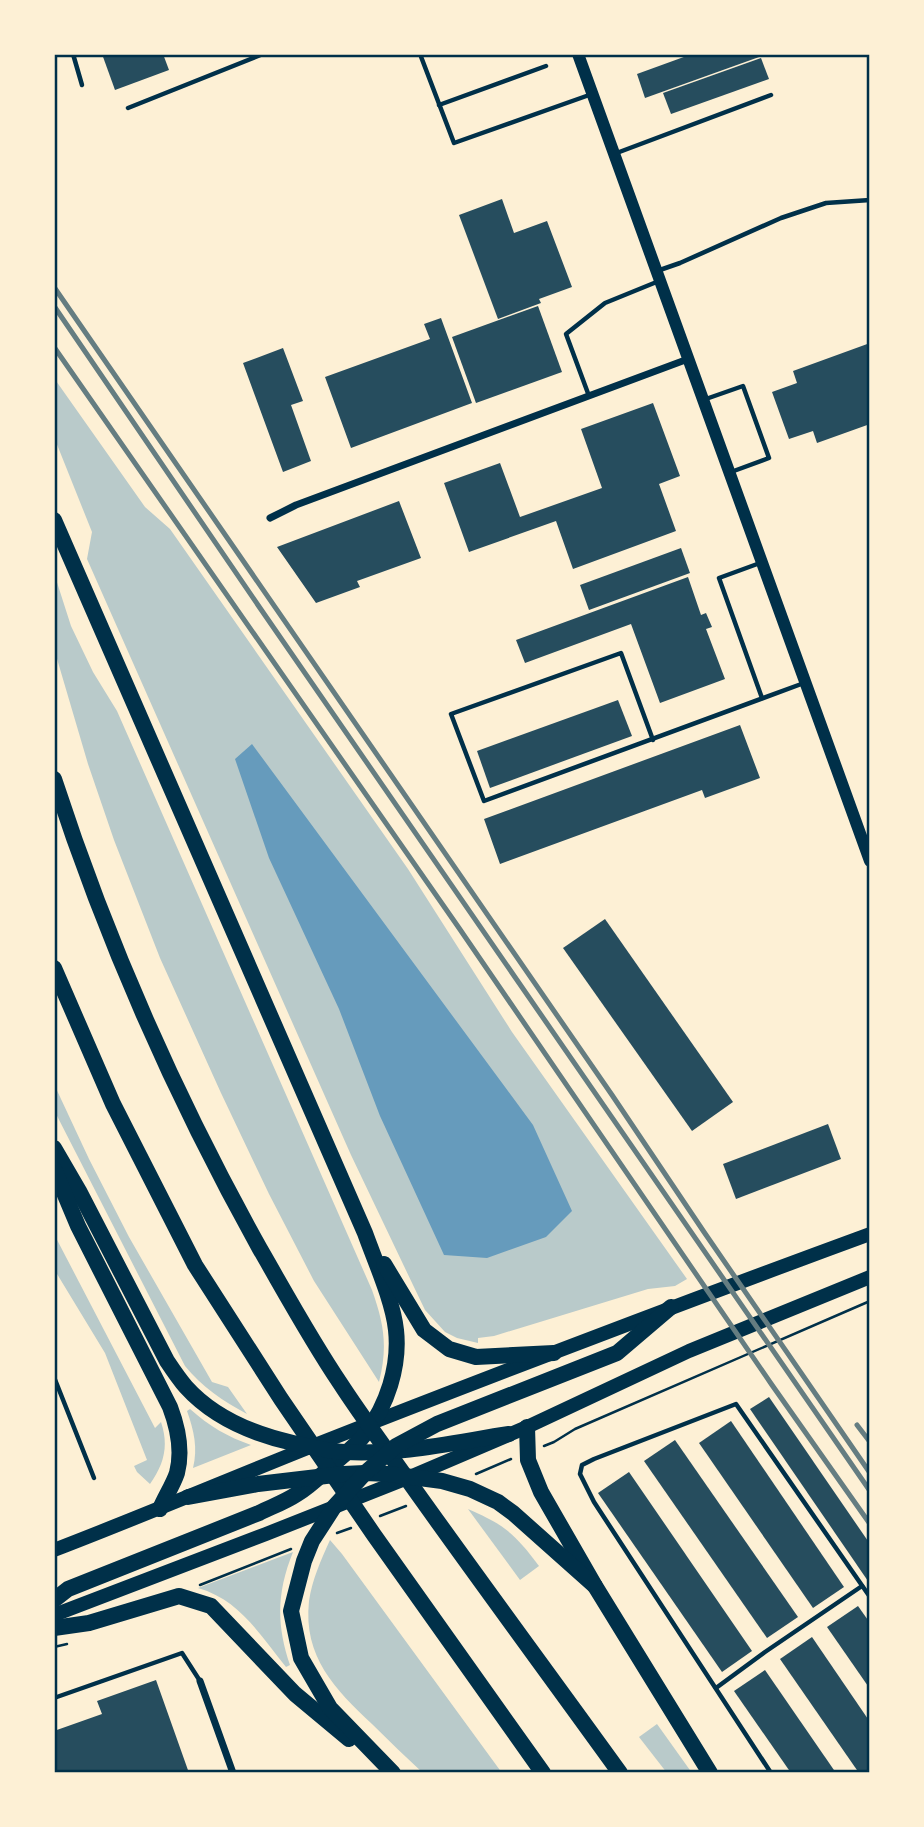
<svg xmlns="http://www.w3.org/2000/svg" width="924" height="1827" viewBox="0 0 924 1827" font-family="Georgia,serif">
<rect width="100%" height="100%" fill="#fdf0d5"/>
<g fill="#b9caca">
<polygon points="54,378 145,507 170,529 408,869 512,1032 687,1279 675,1286 648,1289 494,1336 478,1338 478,1343 457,1338 445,1332 425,1310 413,1285 351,1155 87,559 92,532 54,437"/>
<path d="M 54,573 L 71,626 L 93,672 L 117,711 L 372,1290 C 384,1324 388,1346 379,1382 L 314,1281 L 269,1194 L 221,1093 L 160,958 L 114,840 L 88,764 L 55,652 Z"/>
<path d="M 54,1084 L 89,1159 L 129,1237 L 212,1382 L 228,1387 L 247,1414 C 223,1401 202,1387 185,1366 L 54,1110 Z"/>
<path d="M 54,1234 L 155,1428 L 161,1422 C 169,1446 164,1464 150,1484 L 137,1472 L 134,1466 L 147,1460 L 105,1353 L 54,1269 Z"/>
<path d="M 190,1409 C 209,1426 228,1437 251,1445 L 193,1468 C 198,1448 194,1431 187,1411 Z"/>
<path d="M 468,1509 C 505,1525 515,1534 539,1566 L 520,1580 Z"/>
<path d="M 330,1540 L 342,1554 L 502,1773 L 423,1773 C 406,1757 389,1741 372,1724 C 335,1689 303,1657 309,1601 C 312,1580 321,1560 330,1540 Z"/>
<path d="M 293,1552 C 277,1592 276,1624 290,1665 L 286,1667 C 260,1635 240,1600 198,1588 Z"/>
<polygon points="657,1724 692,1773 667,1773 639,1737"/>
</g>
<polygon fill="#669bbc" points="252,744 533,1125 572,1211 546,1237 487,1258 444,1255 380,1116 339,1009 269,858 235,759"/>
<g fill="#264d5e">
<polygon points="102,54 163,54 169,70 115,90"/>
<polygon points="692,54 765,54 765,55 645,98 637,74"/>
<polygon points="761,58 769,79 671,114 663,93"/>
<polygon points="502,199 514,233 547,221 572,287 539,299 541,303 498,319 459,215"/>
<polygon points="538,306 562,372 476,403 452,337"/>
<polygon points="441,318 472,403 351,448 325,377 430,339 424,324"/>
<polygon points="870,343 870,424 817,443 813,431 789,439 772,392 797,383 793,371"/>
<polygon points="283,348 303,401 291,405 311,461 283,472 243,363"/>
<polygon points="653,403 680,476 659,484 676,531 573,569 556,521 469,552 444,483 500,463 520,517 602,488 581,429"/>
<polygon points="399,501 421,558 357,581 360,587 316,603 277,547"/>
<polygon points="681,548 690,573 589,610 580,585"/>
<polygon points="688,577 701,615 706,613 712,627 706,629 725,679 660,703 631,624 525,663 516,640"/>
<polygon points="618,700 632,736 490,788 477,751"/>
<polygon points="740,725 760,778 705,798 702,790 500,864 484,819"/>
<polygon points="605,919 733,1102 692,1131 563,948"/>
<polygon points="828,1124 841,1159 736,1199 723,1164"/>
<polygon points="769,1397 870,1544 870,1584 750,1409"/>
<polygon points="731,1421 844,1587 813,1608 699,1443"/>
<polygon points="675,1440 798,1617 767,1638 644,1461"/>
<polygon points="629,1472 752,1651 722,1672 598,1493"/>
<polygon points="858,1606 870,1623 870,1689 827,1627"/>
<polygon points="812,1637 870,1722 870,1773 859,1773 780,1659"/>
<polygon points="765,1670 836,1773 791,1773 734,1691"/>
<polygon points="156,1680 189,1773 54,1773 54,1731 102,1714 97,1701"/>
</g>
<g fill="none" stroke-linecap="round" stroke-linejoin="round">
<g stroke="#003049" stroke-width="2.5">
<polyline points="544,1446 554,1442 575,1429 870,1301"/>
<polyline points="476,1474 511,1459"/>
<polyline points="380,1516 406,1506"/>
<polyline points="337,1533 351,1528"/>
<polyline points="200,1585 291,1549"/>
<polyline points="54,1647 67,1644"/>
</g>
<g stroke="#003049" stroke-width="4.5">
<polyline points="73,54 82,85"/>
<polyline points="420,54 454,143 592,94"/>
<polyline points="439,105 546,66"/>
<polyline points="128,108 263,54"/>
<polyline points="614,154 771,95"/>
<polyline points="657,271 680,263 781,218 826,203 870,200"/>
<polyline points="589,396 566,334 605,303 659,281"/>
<polyline points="703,400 743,386 769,458 731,472"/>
<polyline points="760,563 719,578 762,698"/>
<polyline points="653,740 621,653 451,714 484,801 804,683"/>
<polyline points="54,1377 94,1478"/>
<polyline points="716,1688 765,1652 862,1586"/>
<polyline points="54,1698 182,1653 200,1681"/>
<polyline points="771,1773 594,1502 580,1474 582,1465 594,1459 736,1404 870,1597"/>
</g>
<g stroke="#003049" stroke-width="7">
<polyline points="270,518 296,505 688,359"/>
<polyline points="200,1681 233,1773"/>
</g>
<polyline stroke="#003049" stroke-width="12" points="578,54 870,861"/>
<g stroke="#003049" stroke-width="14">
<path d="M 54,1550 C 140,1517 225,1481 310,1447 C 496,1374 682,1303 870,1234"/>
<polyline points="54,1615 266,1534 410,1477 527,1427 689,1351 870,1277"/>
</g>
<g stroke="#003049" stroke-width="16">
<path d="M 54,520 L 365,1233 C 375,1261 393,1301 396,1330 C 400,1366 387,1406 365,1434 C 355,1447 341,1457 330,1467 C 319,1477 309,1487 297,1494 C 285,1502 271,1507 259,1513 L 68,1589 L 54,1600"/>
<path d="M 54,779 C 107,942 177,1100 260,1249 C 286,1294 311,1340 340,1383 C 362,1417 387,1450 410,1483 C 479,1580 550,1676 620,1773"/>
<polyline points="54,968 113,1104 195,1265 281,1399 374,1535 543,1773"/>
<path d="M 54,1148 L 79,1191 L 167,1361 C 173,1370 179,1379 186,1387 C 214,1418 253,1434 293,1443 C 310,1447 327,1451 345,1452 C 400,1455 456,1442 509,1434"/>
<path d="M 54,1169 L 78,1226 L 170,1407 C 178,1428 183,1450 177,1473 C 173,1485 165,1497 160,1509"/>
<polyline points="384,1264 424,1330 449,1349 476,1357 554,1353"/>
<polyline points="527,1427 528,1460 541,1492 595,1586 710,1773"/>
<polyline points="188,1497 258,1484 343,1474 365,1473 389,1474 442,1481 470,1489 498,1502 513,1513 595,1586"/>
<polyline points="54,1628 89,1623 179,1596 211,1606 295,1694 349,1739"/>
<polyline points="393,1773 330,1708 301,1658 291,1611 304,1561 312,1541 334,1507 365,1473 396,1446 437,1424 617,1353 671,1307"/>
</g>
<g stroke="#657d81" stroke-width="5">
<polyline points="54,287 612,1095 704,1232 870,1473"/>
<polyline points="54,306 260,608 870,1491"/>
<polyline points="54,347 459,928 772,1385 870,1524"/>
<polyline points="857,1425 870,1442"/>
</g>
</g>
<rect width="924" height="1827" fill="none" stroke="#fdf0d5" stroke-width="112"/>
<rect x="56" y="56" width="812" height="1715" fill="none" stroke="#003049" stroke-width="2.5"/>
</svg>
